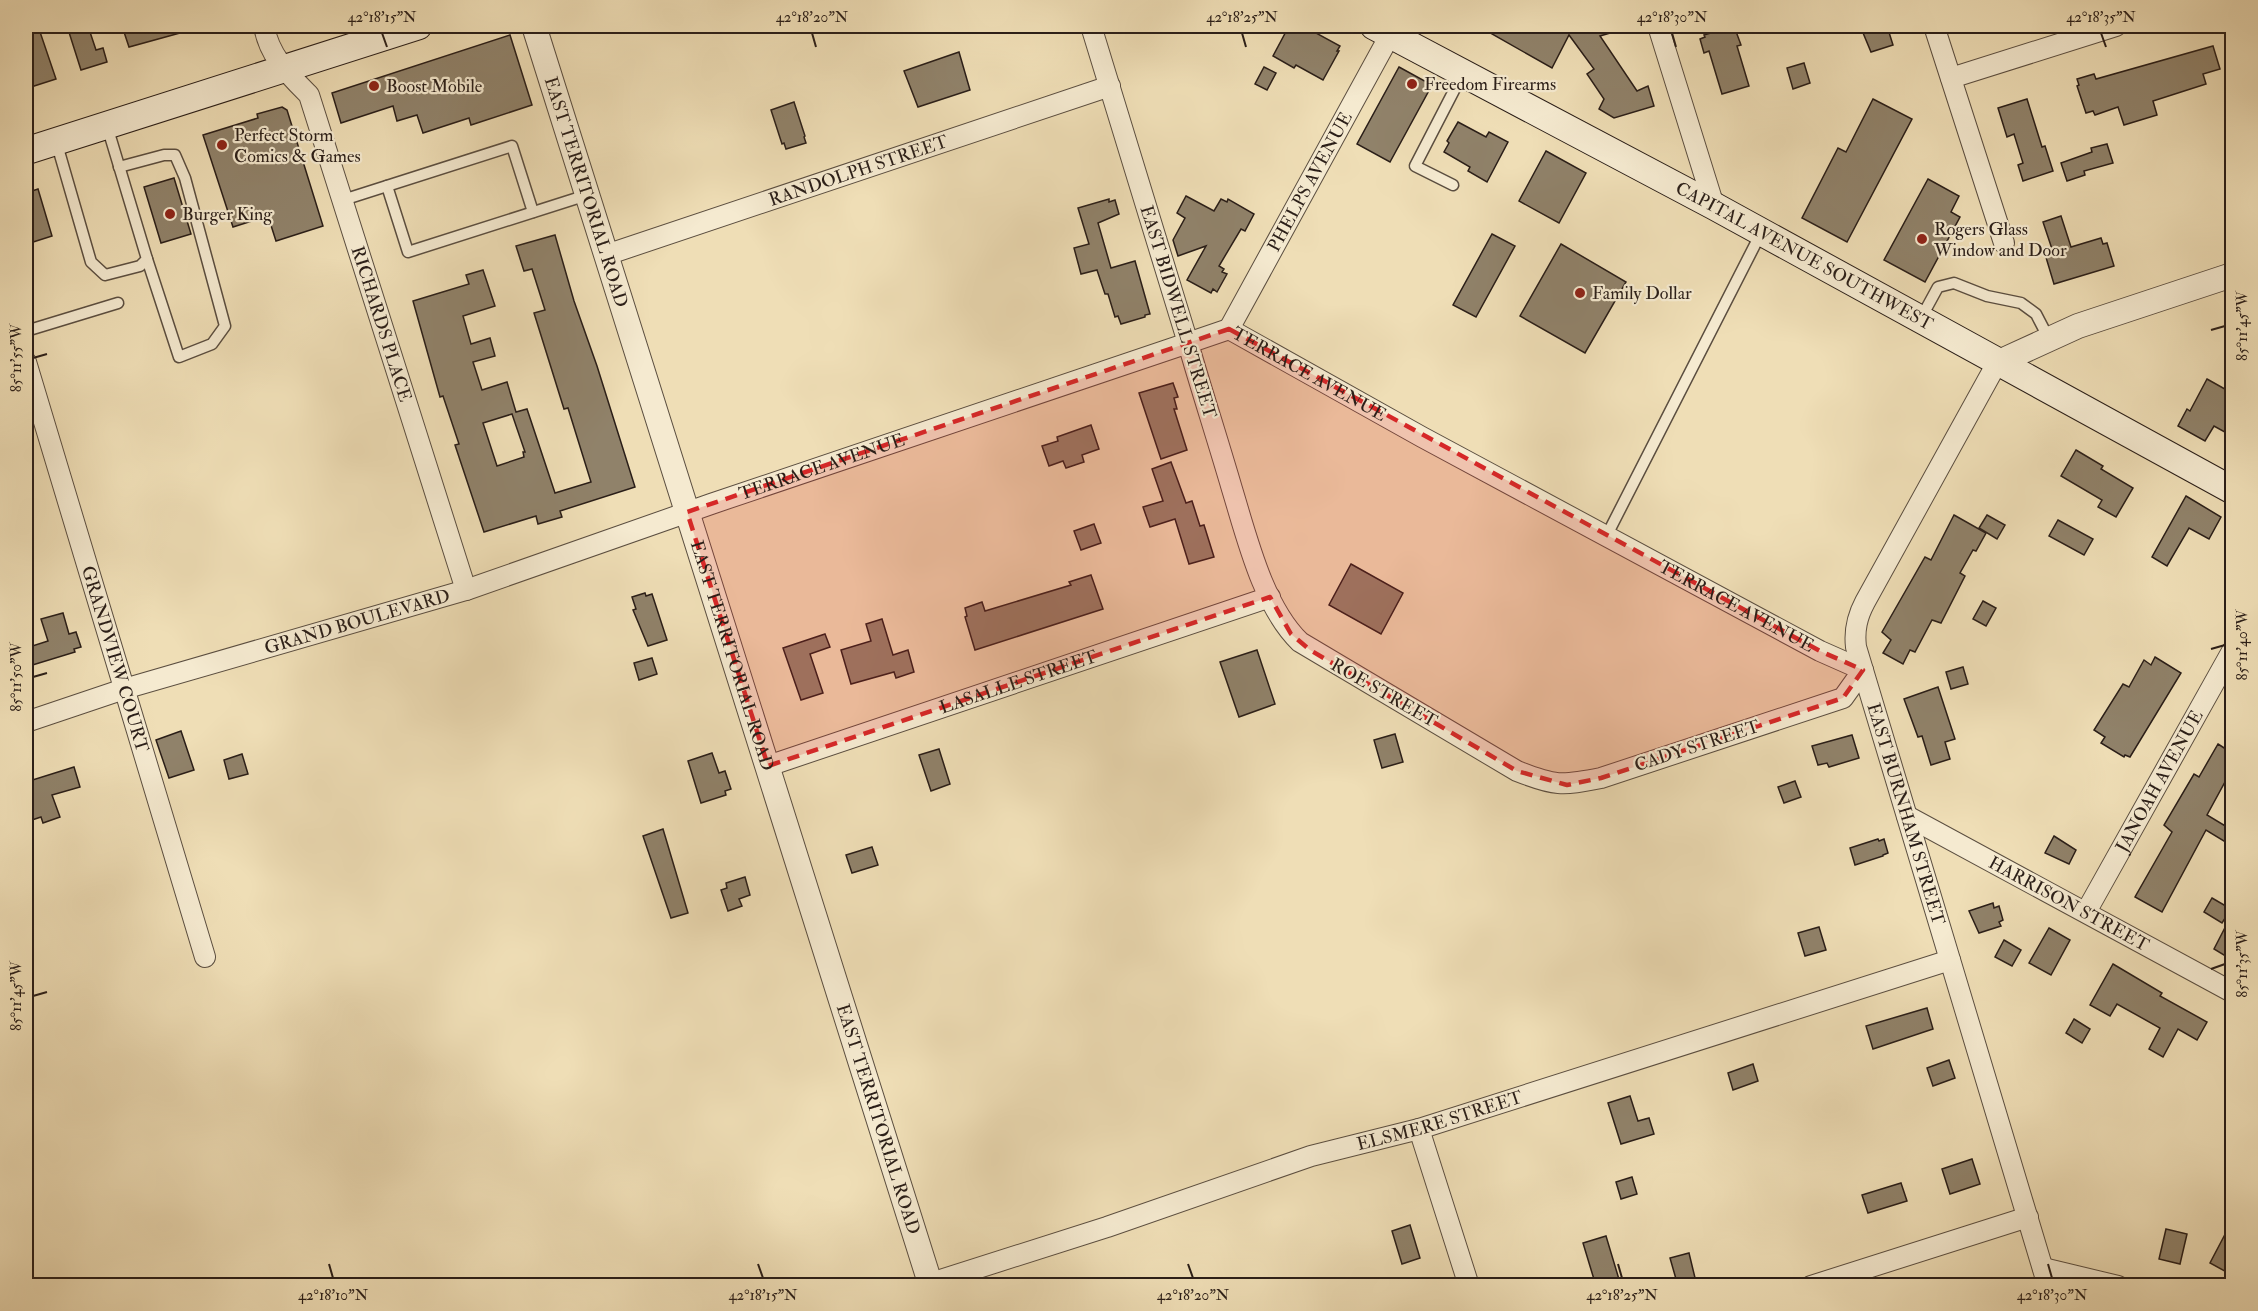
<svg xmlns="http://www.w3.org/2000/svg" width="2258" height="1311" viewBox="0 0 2258 1311" font-family="'IM FELL Double Pica',serif">
<rect width="100%" height="100%" fill="#efdeb6"/>
<filter id="stains"><feTurbulence type="fractalNoise" baseFrequency=".00333" numOctaves="4"/><feColorMatrix values="0 0 0 0 .2 0 0 0 0 .09 0 0 0 0 .02 0 0 0 .5 -.17"/></filter>
<radialGradient id="worn" r=".72"><stop offset=".6" stop-color="#630" stop-opacity="0"/><stop offset="1" stop-color="#630" stop-opacity=".3"/></radialGradient>
<g fill="#90826a" stroke="#2a1e18" stroke-width="1.5" fill-rule="evenodd">
<polygon points="26,26 38,26 56,79 31,87 26,69"/>
<polygon points="67,26 88,26 96,50 103,48 107,62 81,70"/>
<polygon points="122,26 190,26 191,30 129,47"/>
<polygon points="1289,26 1315,26 1312,30 1314,32 1340,46 1337,51 1339,51 1323,80 1296,65 1294,68 1273,56"/>
<polygon points="1478,26 1624,26 1624,29 1600,36 1637,91 1648,86 1654,106 1614,118 1599,109 1604,99 1587,74 1594,69 1569,35 1552,68"/>
<polygon points="1734,26 1741,45 1737,46 1749,86 1722,94 1709,51 1704,53 1700,39 1705,37 1704,35"/>
<polygon points="1869,26 1887,26 1893,45 1871,52 1861,28"/>
<polygon points="510,35 532,105 471,125 469,118 423,133 417,115 397,121 393,106 341,123 332,93"/>
<polygon points="2213,46 2220,69 2203,74 2206,84 2153,101 2157,115 2124,125 2118,107 2095,115 2093,111 2086,113 2077,86 2079,85 2077,79 2094,74 2096,79"/>
<polygon points="959,52 970,90 918,107 904,71"/>
<polygon points="1804,63 1810,83 1793,89 1787,68"/>
<polygon points="1264,67 1276,73 1267,90 1255,84"/>
<polygon points="1399,67 1432,85 1390,162 1357,144"/>
<polygon points="1873,99 1912,119 1847,242 1802,218 1838,148 1846,152"/>
<polygon points="2027,99 2042,147 2045,146 2053,171 2023,181 2018,165 2023,163 2014,134 2007,137 1998,108"/>
<polygon points="794,102 805,136 804,137 806,143 786,149 784,143 782,144 771,110"/>
<polygon points="282,107 287,110 323,226 276,241 268,216 233,227 203,135 258,118 257,114"/>
<polygon points="1458,122 1486,137 1489,132 1508,142 1487,182 1468,171 1470,167 1444,152 1449,143 1447,141"/>
<polygon points="2107,144 2113,163 2084,171 2085,175 2067,181 2061,163 2092,152 2091,148"/>
<polygon points="1546,151 1586,173 1559,223 1519,201"/>
<polygon points="174,178 191,234 161,243 144,187"/>
<polygon points="1928,179 1959,196 1951,212 1960,217 1925,282 1884,260"/>
<polygon points="38,189 52,236 30,243 26,228 26,193"/>
<polygon points="1186,196 1214,211 1221,199 1227,202 1228,199 1254,214 1245,231 1241,229 1219,266 1224,269 1222,272 1227,274 1217,292 1213,289 1211,293 1187,280 1206,246 1178,256 1173,240 1185,218 1177,213"/>
<polygon points="1109,199 1109,202 1115,200 1119,214 1098,223 1111,268 1135,261 1150,314 1145,315 1145,317 1121,324 1118,316 1115,317 1108,294 1105,294 1097,270 1081,274 1074,248 1089,244 1078,208"/>
<polygon points="2061,216 2071,247 2101,238 2103,244 2107,243 2114,266 2054,284 2045,254 2053,252 2043,222"/>
<polygon points="1492,234 1515,246 1476,317 1453,305"/>
<path d="M 555,235 L 574,301 L 597,366 L 635,487 L 560,511 L 562,517 L 538,524 L 536,516 L 484,532 L 455,445 L 459,444 L 443,396 L 440,397 L 413,301 L 469,284 L 466,275 L 483,270 L 495,306 L 463,316 L 471,344 L 490,338 L 495,356 L 473,362 L 482,390 L 507,382 L 516,412 L 527,409 L 555,493 L 591,482 L 568,408 L 564,409 L 534,313 L 545,310 L 532,269 L 524,271 L 516,246 ZM 512,414 L 525,452 L 523,452 L 524,457 L 497,466 L 483,423 Z"/>
<polygon points="1561,244 1626,282 1585,353 1520,316"/>
<polygon points="2207,379 2232,393 2232,436 2214,426 2205,441 2178,426 2187,409 2190,411"/>
<polygon points="1173,383 1178,397 1174,398 1177,409 1174,409 1187,450 1161,459 1139,393"/>
<polygon points="1091,425 1099,449 1082,455 1084,462 1066,468 1063,461 1049,466 1042,446 1058,441 1057,437"/>
<polygon points="2076,450 2103,466 2101,469 2133,488 2116,517 2098,507 2102,500 2061,476"/>
<polygon points="1171,462 1186,503 1192,501 1200,526 1204,525 1214,557 1189,564 1175,519 1150,527 1143,507 1163,501 1152,469"/>
<polygon points="2186,496 2221,517 2209,539 2189,528 2167,566 2152,557"/>
<polygon points="1954,515 1986,533 1976,551 1973,550 1960,573 1965,576 1941,623 1932,620 1915,652 1910,650 1903,664 1883,653 1891,640 1882,632 1925,557 1931,560"/>
<polygon points="1987,515 2005,525 1997,539 1979,528"/>
<polygon points="2058,520 2093,539 2084,555 2049,536"/>
<polygon points="1094,524 1101,543 1081,550 1074,531"/>
<polygon points="1351,564 1403,593 1381,634 1329,605"/>
<polygon points="1091,575 1103,609 975,650 965,617 967,616 965,608 982,602 985,611 1071,585 1069,582"/>
<polygon points="645,593 646,596 652,594 667,640 648,646 633,610 636,609 632,597"/>
<polygon points="1983,601 1996,608 1986,626 1973,619"/>
<polygon points="63,613 69,634 76,632 81,647 74,649 75,652 26,667 26,648 48,641 41,619"/>
<polygon points="882,619 893,655 908,650 914,672 896,678 894,672 851,684 841,650 871,641 866,624"/>
<polygon points="825,634 830,647 810,654 823,693 801,700 783,648"/>
<polygon points="1257,650 1275,704 1239,717 1220,662"/>
<polygon points="2155,657 2181,673 2130,757 2125,755 2124,757 2101,743 2105,737 2094,730 2123,684 2129,687 2144,660 2151,665"/>
<polygon points="652,658 657,674 639,680 634,663"/>
<polygon points="1963,667 1968,684 1951,689 1946,672"/>
<polygon points="1938,687 1955,739 1945,742 1950,759 1931,765 1922,736 1918,737 1904,699"/>
<polygon points="181,731 194,770 169,778 156,740"/>
<polygon points="1395,734 1403,762 1382,768 1374,740"/>
<polygon points="1852,735 1859,758 1829,767 1827,763 1818,765 1812,746"/>
<polygon points="2218,744 2232,753 2232,769 2207,815 2232,830 2232,846 2206,830 2162,912 2135,897 2172,832 2164,825 2194,774 2199,777"/>
<polygon points="939,749 950,784 931,791 919,755"/>
<polygon points="712,753 719,773 725,771 731,789 725,791 726,795 701,803 688,761"/>
<polygon points="242,754 248,774 229,779 224,760"/>
<polygon points="74,767 80,787 52,795 60,817 43,823 41,817 26,822 26,782"/>
<polygon points="1795,781 1801,797 1784,803 1778,787"/>
<polygon points="663,829 688,913 671,918 643,836"/>
<polygon points="2054,836 2076,850 2069,864 2045,853"/>
<polygon points="1878,839 1879,841 1884,839 1888,853 1883,855 1883,856 1855,865 1850,848"/>
<polygon points="872,847 878,865 852,873 846,855"/>
<polygon points="745,877 750,895 739,899 742,906 728,911 721,890 727,888 726,883"/>
<polygon points="2212,898 2231,909 2222,923 2204,912"/>
<polygon points="1993,903 1994,908 1999,906 2003,920 1999,922 2001,926 1979,933 1969,911"/>
<polygon points="2232,914 2232,960 2214,949"/>
<polygon points="1819,927 1826,950 1805,956 1798,933"/>
<polygon points="2049,928 2070,940 2051,975 2029,963"/>
<polygon points="2004,940 2021,950 2012,966 1995,957"/>
<polygon points="2113,964 2162,993 2160,996 2207,1022 2197,1040 2178,1029 2163,1057 2149,1049 2160,1028 2117,1004 2110,1016 2090,1005"/>
<polygon points="1927,1008 1933,1029 1873,1049 1866,1026"/>
<polygon points="2074,1019 2090,1029 2082,1043 2066,1033"/>
<polygon points="1949,1060 1955,1078 1933,1086 1927,1068"/>
<polygon points="1753,1064 1758,1081 1733,1090 1728,1073"/>
<polygon points="1630,1096 1638,1121 1649,1118 1654,1134 1621,1144 1608,1103"/>
<polygon points="1972,1159 1980,1184 1950,1194 1942,1169"/>
<polygon points="1632,1177 1637,1194 1621,1199 1616,1182"/>
<polygon points="1901,1183 1907,1201 1868,1213 1862,1195"/>
<polygon points="2232,1221 2232,1275 2210,1263"/>
<polygon points="1410,1225 1420,1258 1402,1264 1392,1231"/>
<polygon points="2166,1229 2187,1234 2180,1264 2159,1259"/>
<polygon points="1606,1236 1621,1286 1596,1286 1583,1243"/>
<polygon points="1689,1253 1696,1282 1678,1286 1670,1258"/>
</g>
<g fill="none" stroke-linecap="round" stroke-linejoin="round">
<g stroke="#5b4e40" stroke-width="13">
<g id="service">
<polyline points="56,141 91,262 105,275 140,266 147,259 107,126"/>
<polyline points="119,167 164,155 175,155 185,178 225,326 212,344 179,357 147,259"/>
<polyline points="1453,185 1415,166 1463,73"/>
<polyline points="387,186 408,252 587,195"/>
<polyline points="343,200 512,146 533,212"/>
<polyline points="1920,320 1938,287 1954,283 1987,296 2021,303 2036,314 2049,339"/>
<polyline points="26,331 118,303"/>
<polyline points="1607,535 1761,233"/>
</g>
</g>
<g stroke="#5b4e40" stroke-width="22">
<g id="minor">
<path id="s1" d="M 264,26 C 269,56 289,75 309,95 L 466,590"/>
<polyline points="1658,26 1714,206"/>
<polyline points="1934,26 2004,243"/>
<polyline points="1951,78 2116,26"/>
<path id="s2" d="M 606,255 L 1110,86"/>
<path id="s3" d="M 1229,329 L 1390,35"/>
<path id="s4" d="M 26,362 L 205,957"/>
<path id="s5" d="M 1997,363 L 1865,602 C 1857,617 1854,630 1856,647 L 2048,1286"/>
<path id="s6" d="M 26,722 L 124,689 L 466,590 L 711,504 L 1188,343 L 1229,329 L 1422,437 L 1820,651 L 1863,670 L 1843,698 L 1601,778 C 1561,786 1555,786 1517,771 L 1300,642 C 1263,606 1247,538 1232,489 C 1220,448 1207,407 1195,367 L 1188,343 L 1091,26"/>
<path id="s7" d="M 768,766 L 1270,597"/>
<path id="s8" d="M 1907,816 L 2232,992"/>
<path id="s9" d="M 2086,912 L 2232,651"/>
<polyline points="1419,1129 1469,1286"/>
<polyline points="2043,1268 2118,1286"/>
<path id="s10" d="M 931,1283 L 1107,1227 L 1311,1156 L 1419,1129 L 1950,960"/>
<polyline points="1811,1286 2028,1217"/>
</g>
</g>
<g stroke="#5b4e40" stroke-width="26">
<g id="tertiary">
<path id="s11" d="M 534,26 L 931,1286"/>
<polyline points="1997,363 2078,326 2232,275"/>
</g>
</g>
<g stroke="#2a1e18" stroke-width="29">
<g id="secondary">
<path id="s12" d="M 1374,26 L 1714,206 L 2232,490"/>
<polyline points="26,151 418,26"/>
</g>
</g>
<use href="#service" stroke="#f5ead0" stroke-width="10"/>
<use href="#minor" stroke="#f5ead0" stroke-width="20"/>
<use href="#tertiary" stroke="#f5ead0" stroke-width="24"/>
<use href="#secondary" stroke="#f5ead0" stroke-width="27"/>
</g>
<path fill="#d62828" fill-opacity="0.2" stroke="#d62828" stroke-width="4.5" stroke-dasharray="12 8" stroke-linejoin="round" d="M 1229,329 L 1820,651 L 1863,670 L 1843,698 L 1601,778 L 1567,785 L 1517,771 L 1310,650 L 1291,634 L 1270,597 L 768,766 L 687,512 Z"/>
<path fill="none" stroke="#2a1e18" stroke-width="2" d="M 382,33 L 387,47M 812,33 L 816,47M 1242,33 L 1246,47M 1672,33 L 1676,47M 2101,33 L 2106,47M 2211,330 L 2225,326M 33,358 L 47,354M 2211,649 L 2225,645M 33,677 L 47,673M 2211,969 L 2225,964M 33,996 L 47,992M 329,1264 L 333,1278M 758,1264 L 763,1278M 1188,1264 L 1193,1278M 1618,1264 L 1622,1278M 2048,1264 L 2052,1278"/>
<g fill="#8f2418" stroke="#f5ead0" stroke-width="2">
<circle cx="1412" cy="84" r="6"/>
<circle cx="374" cy="86" r="6"/>
<circle cx="222" cy="145" r="6"/>
<circle cx="170" cy="214" r="6"/>
<circle cx="1922" cy="239" r="6"/>
<circle cx="1580" cy="293" r="6"/>
</g>
<g text-anchor="middle" dominant-baseline="central" stroke-width="4.5" stroke-linejoin="round" paint-order="stroke">
<g font-size="18" fill="#2a1e18" stroke="#f5ead0" text-anchor="start">
<text x="1424" y="84">Freedom Firearms</text>
<text x="386" y="86">Boost Mobile</text>
<text x="234" y="135">Perfect Storm<tspan x="234" dy="21">Comics &amp; Games</tspan></text>
<text x="182" y="214">Burger King</text>
<text x="1934" y="229">Rogers Glass<tspan x="1934" dy="21">Window and Door</tspan></text>
<text x="1592" y="293">Family Dollar</text>
</g>
<g font-size="18" fill="#2a1e18" stroke="#f5ead0">
<text stroke="none"><textPath href="#s2" startOffset="266">RANDOLPH STREET</textPath></text>
<text stroke="none"><textPath href="#s3" startOffset="168">PHELPS AVENUE</textPath></text>
<text stroke="none"><textPath href="#s11" startOffset="174">EAST TERRITORIAL ROAD</textPath></text>
<text stroke="none"><textPath href="#s12" startOffset="488">CAPITAL AVENUE SOUTHWEST</textPath></text>
<text transform="translate(1178 312) rotate(73)">EAST BIDWELL STREET</text>
<text stroke="none"><textPath href="#s1" startOffset="324">RICHARDS PLACE</textPath></text>
<text stroke="none"><textPath href="#s6" startOffset="1358">TERRACE AVENUE</textPath></text>
<text stroke="none"><textPath href="#s6" startOffset="836">TERRACE AVENUE</textPath></text>
<text stroke="none"><textPath href="#s6" startOffset="1844">TERRACE AVENUE</textPath></text>
<text stroke="none"><textPath href="#s6" startOffset="346">GRAND BOULEVARD</textPath></text>
<text stroke="none"><textPath href="#s11" startOffset="660">EAST TERRITORIAL ROAD</textPath></text>
<text stroke="none"><textPath href="#s4" startOffset="310">GRANDVIEW COURT</textPath></text>
<text stroke="none"><textPath href="#s7" startOffset="264">LASALLE STREET</textPath></text>
<text transform="translate(1384 693) rotate(30)">ROE STREET</text>
<text transform="translate(1697 746) rotate(-18)">CADY STREET</text>
<text stroke="none"><textPath href="#s9" startOffset="150">JANOAH AVENUE</textPath></text>
<text stroke="none"><textPath href="#s5" startOffset="494">EAST BURNHAM STREET</textPath></text>
<text stroke="none"><textPath href="#s8" startOffset="184">HARRISON STREET</textPath></text>
<text stroke="none"><textPath href="#s11" startOffset="1146">EAST TERRITORIAL ROAD</textPath></text>
<text stroke="none"><textPath href="#s10" startOffset="534">ELSMERE STREET</textPath></text>
</g>
</g>
<rect width="2258" height="1311" fill="none" stroke="#efdeb6" stroke-width="66"/>
<rect x="33" y="33" width="2192" height="1245" fill="none" stroke="#2a1e18" stroke-width="2"/>
<g font-size="15" text-anchor="middle" fill="#2a1e18">
<text x="382" y="22">42°18'15"N</text>
<text x="812" y="22">42°18'20"N</text>
<text x="1242" y="22">42°18'25"N</text>
<text x="1672" y="22">42°18'30"N</text>
<text x="2101" y="22">42°18'35"N</text>
<text transform="translate(2242 326) rotate(-90)" y="5">85°11'45"W</text>
<text transform="translate(16 358) rotate(-90)" y="5">85°11'55"W</text>
<text transform="translate(2242 645) rotate(-90)" y="5">85°11'40"W</text>
<text transform="translate(16 677) rotate(-90)" y="5">85°11'50"W</text>
<text transform="translate(2242 964) rotate(-90)" y="5">85°11'35"W</text>
<text transform="translate(16 996) rotate(-90)" y="5">85°11'45"W</text>
<text x="333" y="1300">42°18'10"N</text>
<text x="763" y="1300">42°18'15"N</text>
<text x="1193" y="1300">42°18'20"N</text>
<text x="1622" y="1300">42°18'25"N</text>
<text x="2052" y="1300">42°18'30"N</text>
</g>
<rect width="100%" height="100%" filter="url(#stains)"/>
<rect width="100%" height="100%" fill="url(#worn)"/>
</svg>
